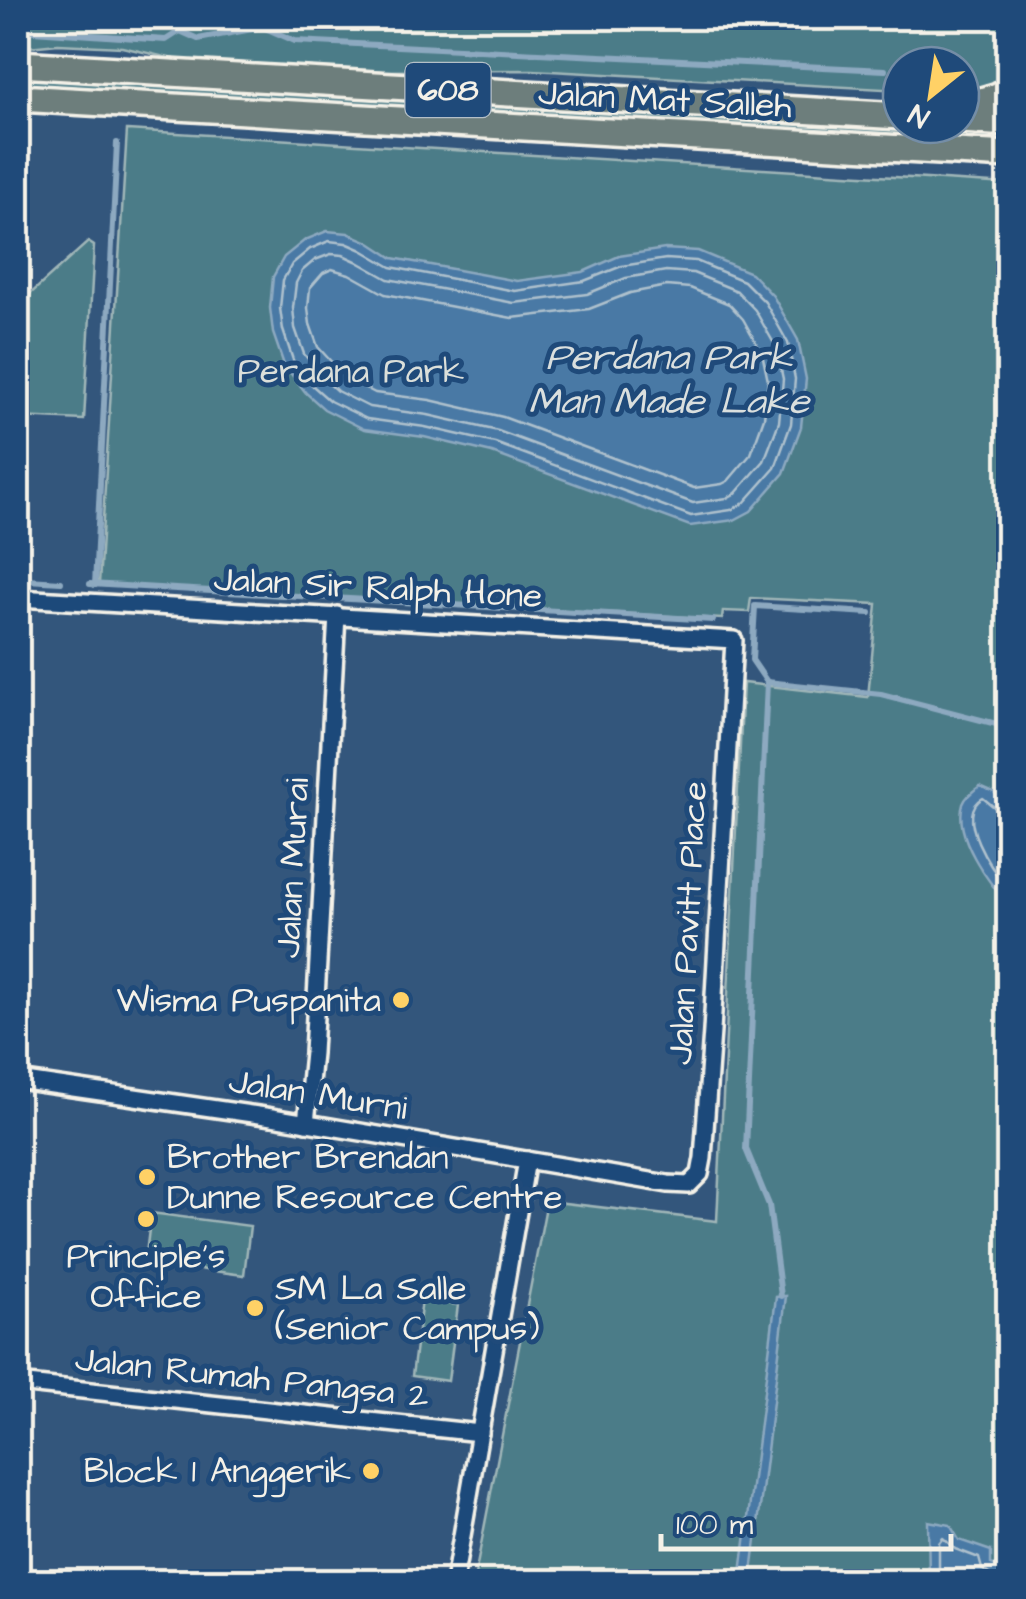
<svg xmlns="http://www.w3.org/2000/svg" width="1026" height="1599" viewBox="0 0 1026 1599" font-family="'Architects Daughter',sans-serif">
<rect width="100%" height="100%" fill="#33567c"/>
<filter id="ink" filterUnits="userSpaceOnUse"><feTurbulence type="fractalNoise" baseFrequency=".01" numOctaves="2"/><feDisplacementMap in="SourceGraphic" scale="20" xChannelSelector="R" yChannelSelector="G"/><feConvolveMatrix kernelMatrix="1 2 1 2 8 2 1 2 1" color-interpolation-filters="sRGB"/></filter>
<g filter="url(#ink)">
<g fill="#4b7c88" stroke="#a0b6b8" stroke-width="2.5">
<polygon points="18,18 1008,18 1008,77 985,89 961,92 961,65 901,65 901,90 532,70 383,71 178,60 122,47 58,44 18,48"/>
<polygon points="18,76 1008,133 1008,144 18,88"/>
<polygon points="127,130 1008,184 1008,1581 474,1581 547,1201 717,1221 743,683 868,697 877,604 751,598 749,612 723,611 722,619 99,584"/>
<polygon points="88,242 94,246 84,420 18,417 18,305"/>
<polygon points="151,1213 250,1226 244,1275 145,1262"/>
<polygon points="422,1300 458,1305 448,1381 412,1376"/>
</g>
<g fill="#4879a5" stroke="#8da9c0" stroke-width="2.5">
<polygon points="327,231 348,233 367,241 393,258 517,281 583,272 619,256 665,249 698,251 751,273 773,296 798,340 806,379 801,427 784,473 751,511 734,520 690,526 492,453 424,437 364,429 324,409 306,393 284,365 273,333 270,308 273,277 284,257 305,240"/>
<path d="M 980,786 L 994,792 L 1008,810 L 1008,905 C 989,882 953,837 963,804 C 966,796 974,790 980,786 Z"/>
<polygon points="786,1296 751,1581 740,1581 776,1297"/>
<polygon points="928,1521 950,1525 959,1540 991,1551 991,1564 999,1567 1006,1581 929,1581"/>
</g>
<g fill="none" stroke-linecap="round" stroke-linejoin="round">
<g stroke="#afc1cd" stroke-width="2.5">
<polygon points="329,241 346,243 362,250 391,267 515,291 584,281 622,266 666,259 696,261 744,281 765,302 788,343 795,379 791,424 775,468 744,503 731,510 691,516 495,443 425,427 367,419 330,401 313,386 293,360 283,330 280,308 283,280 292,264 310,249"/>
<polygon points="331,254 343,255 356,261 388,279 514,303 587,294 626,278 666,271 693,273 737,291 755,310 776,347 783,379 779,422 764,461 736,493 727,498 693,503 498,431 428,415 369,407 337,391 323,378 304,354 295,328 293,308 296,283 302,271 315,260"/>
<polygon points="332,269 349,274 385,294 512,318 589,309 630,293 667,286 690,288 729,304 743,319 762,353 768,381 764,418 751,454 728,481 722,484 694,488 503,417 430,400 375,393 346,378 318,347 310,324 308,308 310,288 323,273"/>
<path d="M 1008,813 L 999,811 L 983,798 C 953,815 993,871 1008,889"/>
<polyline points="939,1582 939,1543 943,1538 955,1549 979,1558 982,1569 992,1576 995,1582"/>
</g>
<g stroke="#8da9c0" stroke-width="6">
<polyline points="18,30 166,40 180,31 183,18"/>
<polyline points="180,31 198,39 263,27 295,41 885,70"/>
<polyline points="27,580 61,582"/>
<polyline points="90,584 713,620"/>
<polyline points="95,585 117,143"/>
<polyline points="767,682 881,694 1008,727"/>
<polyline points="781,1296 769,1205 746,1149 767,682 752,660 755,606 870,613"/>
</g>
<g stroke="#f4f1e8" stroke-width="22">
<g id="minor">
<polyline points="18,598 734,640 712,1031 703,1158 700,1174 689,1185 668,1184 272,1117 18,1080"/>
<polyline points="306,1123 313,1053 337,615"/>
<polyline points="18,1383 480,1433"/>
<polyline points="454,1582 527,1160"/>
</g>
</g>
<g stroke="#f4f1e8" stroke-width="32">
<g id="primary">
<polyline points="18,64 901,116"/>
<polyline points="18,98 1008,155"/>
<polyline points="961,107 998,96 1008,90"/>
<polyline points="961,120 1008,123"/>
</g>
</g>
<use href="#minor" stroke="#1f4a7a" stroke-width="15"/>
<use href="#primary" stroke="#6d7e7c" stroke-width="25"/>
</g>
</g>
<g fill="#ffd166" stroke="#1f4a7a" stroke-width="4">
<circle cx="401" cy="1000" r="10"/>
<circle cx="147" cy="1177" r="10"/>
<circle cx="146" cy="1219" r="10"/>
<circle cx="255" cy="1308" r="10"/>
<circle cx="371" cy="1471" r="10"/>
</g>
<g text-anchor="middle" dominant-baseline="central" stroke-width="10" stroke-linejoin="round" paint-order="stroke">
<rect fill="#1f4a7a" stroke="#b4bfc7" stroke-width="2.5" x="405.5" y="63" width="85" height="54" rx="8"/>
<g font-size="32" font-weight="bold" fill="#f4f1e8">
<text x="448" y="90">608</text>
</g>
<g font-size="35" fill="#f4f1e8" stroke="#1f4a7a">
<text transform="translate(665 100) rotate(3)">Jalan Mat Salleh</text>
<text transform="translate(378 588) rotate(3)">Jalan Sir Ralph Hone</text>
<text transform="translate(293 868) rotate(-87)">Jalan Murai</text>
<text transform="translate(688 923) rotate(-87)">Jalan Pavitt Place</text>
<text transform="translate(318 1095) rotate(9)">Jalan Murni</text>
<text transform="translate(252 1378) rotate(6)">Jalan Rumah Pangsa 2</text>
</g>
<g font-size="35" fill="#dbdfda" stroke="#1f4a7a">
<text x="351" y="371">Perdana Park</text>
</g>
<g font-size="35" fill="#f4f1e8" stroke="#1f4a7a" text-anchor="end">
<text x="381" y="1000">Wisma Puspanita</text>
<text x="167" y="1157" text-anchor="start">Brother Brendan<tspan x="167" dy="40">Dunne Resource Centre</tspan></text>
<text x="146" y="1256" text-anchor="middle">Principle's<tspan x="146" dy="40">Office</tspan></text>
<text x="275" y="1288" text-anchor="start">SM La Salle<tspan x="275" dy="40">(Senior Campus)</tspan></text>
<text x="351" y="1471">Block 1 Anggerik</text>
</g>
<g font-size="38" font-style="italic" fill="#dadfde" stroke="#1f4a7a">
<text x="669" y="358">Perdana Park<tspan x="669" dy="44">Man Made Lake</tspan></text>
</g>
</g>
<rect width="1026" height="1599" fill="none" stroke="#1f4a7a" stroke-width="60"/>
<rect x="30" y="30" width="966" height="1539" fill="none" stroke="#f4f1e8" stroke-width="4" filter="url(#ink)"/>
<g transform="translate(931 95) rotate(210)"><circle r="48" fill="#1f4a7a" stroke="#748da6" stroke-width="2.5"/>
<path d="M0-8L18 38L0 25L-18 38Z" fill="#ffd166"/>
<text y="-15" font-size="28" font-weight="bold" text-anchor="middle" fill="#f4f1e8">N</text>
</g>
<path d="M661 1534v15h290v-15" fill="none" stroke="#f4f1e8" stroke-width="5"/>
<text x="676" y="1534" font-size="30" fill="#f4f1e8" stroke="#1f4a7a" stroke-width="8" paint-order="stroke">100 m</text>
</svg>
